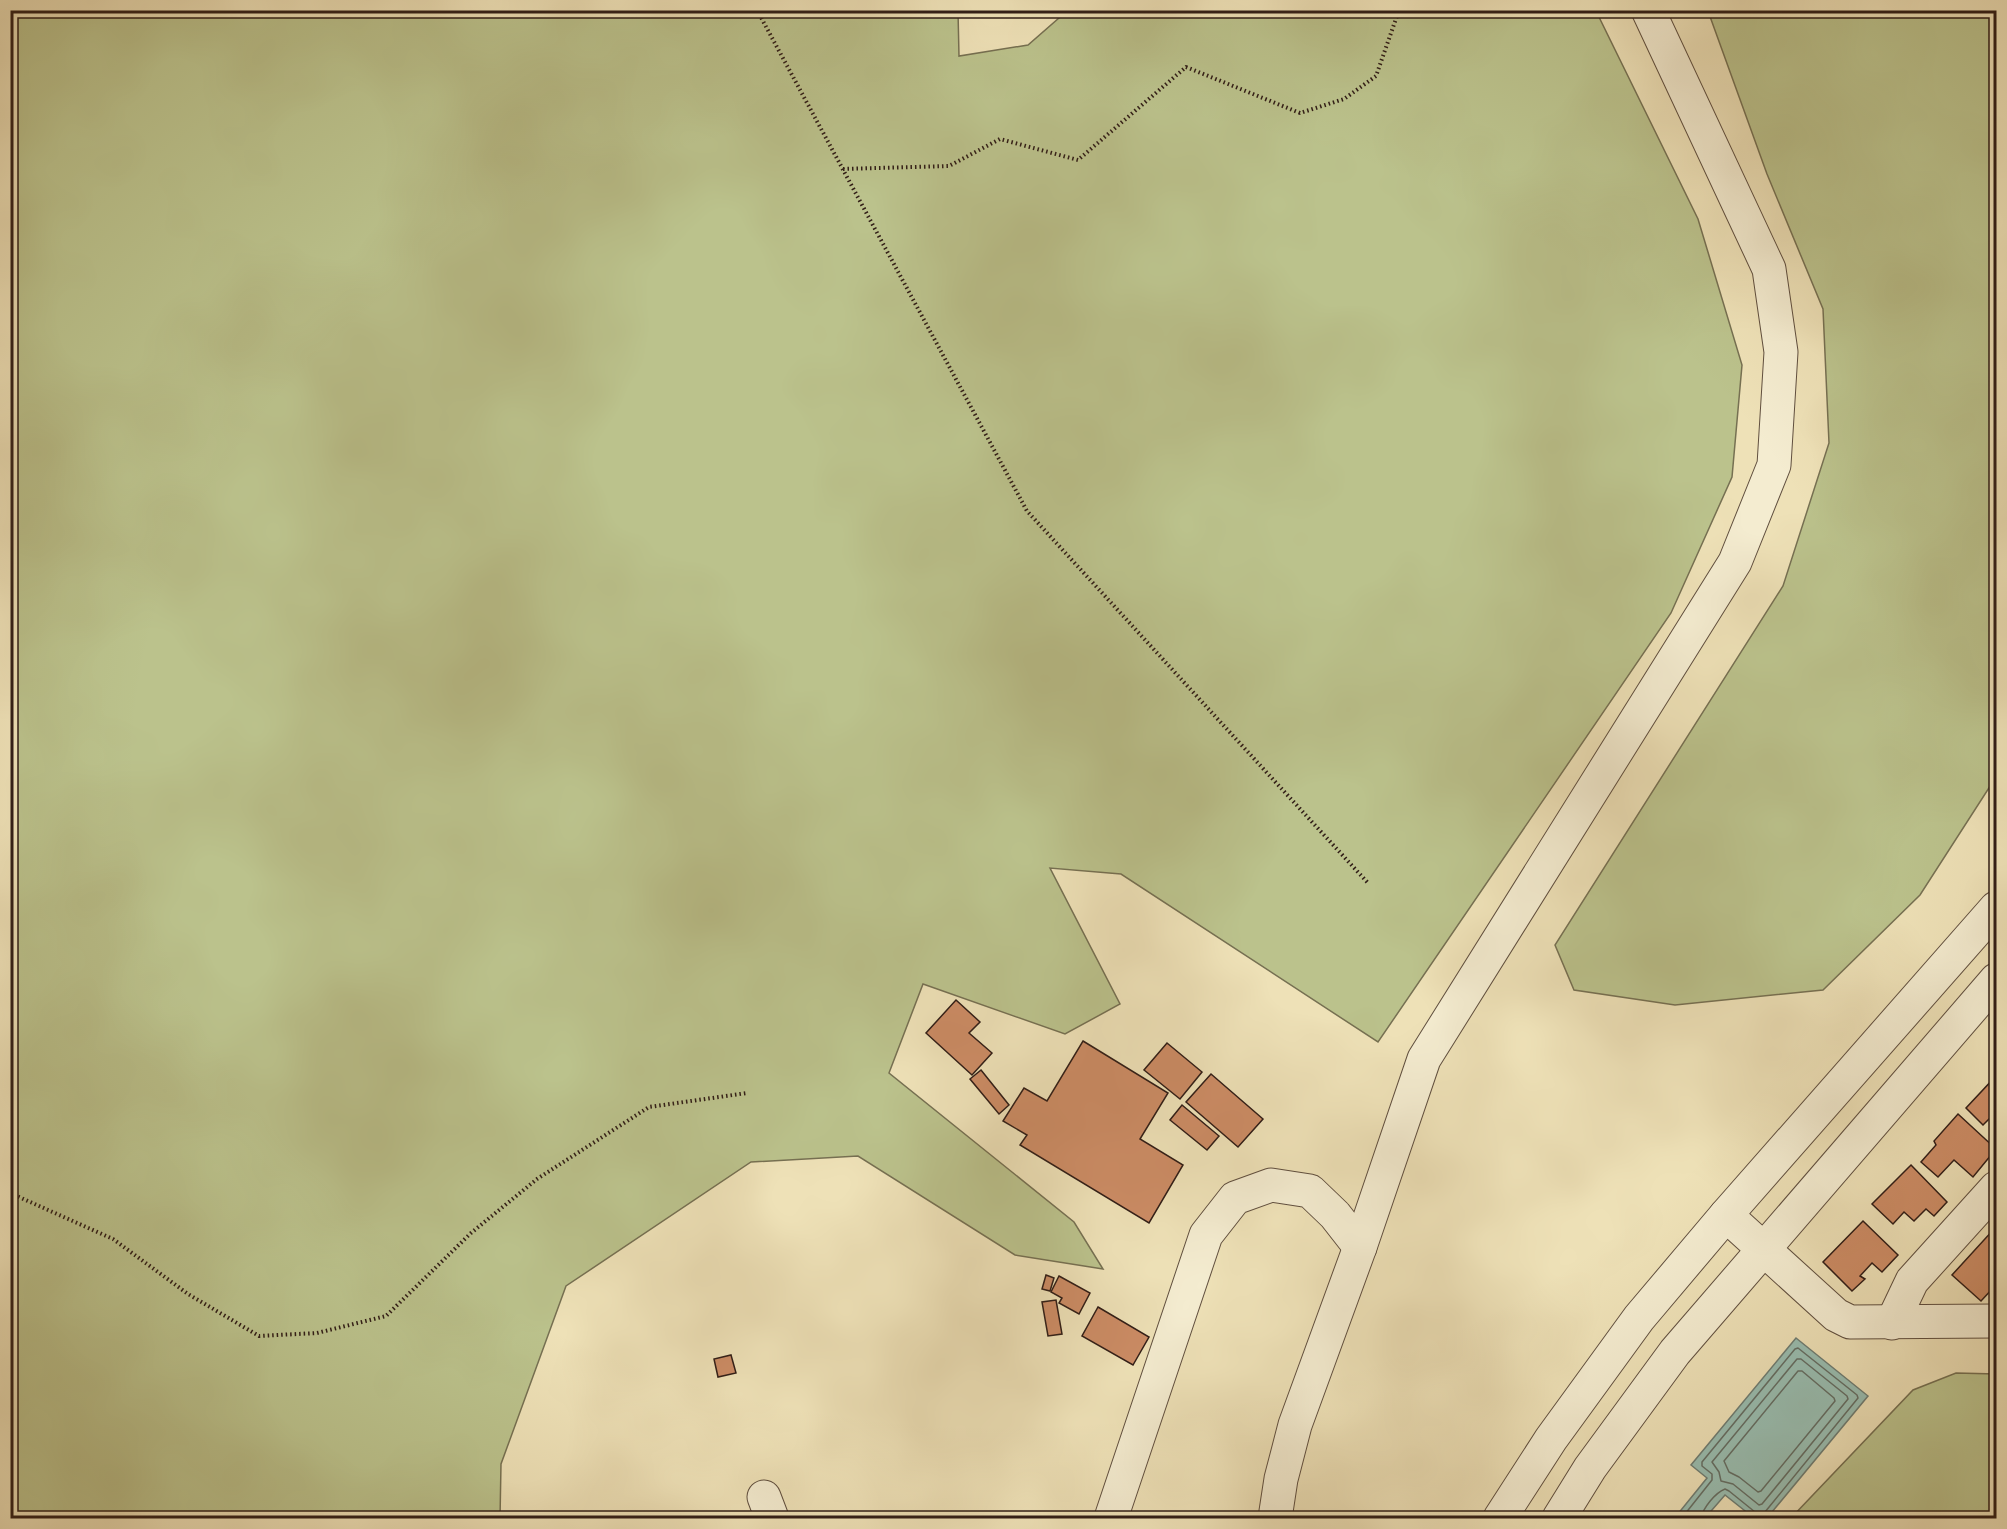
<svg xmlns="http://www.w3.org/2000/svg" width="2007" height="1529" viewBox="0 0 2007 1529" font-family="'IM FELL DW Pica',serif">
<rect width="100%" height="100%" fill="#eee1b7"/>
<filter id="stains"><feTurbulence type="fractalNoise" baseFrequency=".00333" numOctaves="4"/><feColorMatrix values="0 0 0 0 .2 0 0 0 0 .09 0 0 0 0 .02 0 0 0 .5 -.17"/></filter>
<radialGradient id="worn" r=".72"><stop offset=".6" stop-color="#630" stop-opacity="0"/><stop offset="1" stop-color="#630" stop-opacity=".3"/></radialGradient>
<g fill="#bbc28c" stroke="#767052" stroke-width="1.5">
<polygon points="958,11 959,56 1028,45 1067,11 1596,11 1698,219 1742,365 1732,477 1671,613 1378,1042 1121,874 1050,868 1120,1004 1065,1034 923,984 889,1073 1074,1222 1103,1269 1015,1255 858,1156 751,1162 566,1286 501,1464 500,1518 11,1518 11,11"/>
<polygon points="1708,11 1996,11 1996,777 1920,895 1823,990 1675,1005 1574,990 1555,945 1783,586 1829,443 1823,309 1767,174"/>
<polygon points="1956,1373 1996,1374 1996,1518 1791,1518 1913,1390"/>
</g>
<polygon fill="#99bdb0" stroke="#6f7d73" stroke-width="1.5" points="1796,1338 1868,1396 1767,1518 1754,1518 1725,1495 1705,1518 1682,1518 1677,1515 1707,1478 1691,1465"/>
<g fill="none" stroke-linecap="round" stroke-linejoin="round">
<g stroke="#656e64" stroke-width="1.5">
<polygon points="1797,1359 1801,1359 1847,1396 1848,1399 1762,1504 1759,1505 1733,1484 1721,1481 1719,1472 1712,1462"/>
<polygon points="1798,1371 1802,1371 1834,1398 1835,1401 1761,1491 1758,1492 1739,1477 1729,1472 1724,1461"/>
<polyline points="1685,1518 1685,1514 1712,1480 1712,1474 1702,1466 1702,1462 1795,1349 1798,1348 1857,1395 1858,1398 1765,1512 1763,1518"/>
<path d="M 1701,1518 C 1703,1508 1715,1493 1725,1489 L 1729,1491 L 1755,1512 L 1757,1518"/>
</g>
</g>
<g fill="#cc8c65" stroke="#311e17" stroke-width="1.5">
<polygon points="956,1000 980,1022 969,1033 992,1053 972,1075 926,1033"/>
<polygon points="1083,1041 1168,1093 1140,1139 1183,1165 1149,1223 1020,1145 1027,1135 1003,1121 1024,1088 1047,1101"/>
<polygon points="1167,1043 1202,1072 1180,1099 1144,1070"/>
<polygon points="981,1070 1009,1105 999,1114 970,1079"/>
<polygon points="1211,1074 1263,1119 1238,1147 1186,1102"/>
<polygon points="1996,1076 1996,1112 1983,1125 1966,1108"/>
<polygon points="1182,1105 1219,1136 1207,1150 1170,1120"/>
<polygon points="1958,1114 1996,1149 1973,1177 1954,1160 1938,1177 1921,1162 1936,1145 1934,1141"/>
<polygon points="1911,1165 1947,1202 1934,1216 1926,1209 1914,1221 1904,1212 1893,1224 1872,1204"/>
<polygon points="1863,1221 1898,1255 1882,1272 1872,1263 1860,1276 1865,1279 1852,1291 1823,1262"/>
<polygon points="1994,1229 1996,1231 1996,1290 1994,1287 1981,1301 1952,1275"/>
<polygon points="1046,1275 1054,1278 1050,1291 1042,1289"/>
<polygon points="1059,1276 1090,1293 1079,1314 1059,1303 1062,1298 1051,1292"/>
<polygon points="1056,1300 1062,1334 1048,1336 1042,1302"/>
<polygon points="1098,1307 1149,1337 1133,1365 1082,1336"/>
<polygon points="731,1355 736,1373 718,1377 714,1359"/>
</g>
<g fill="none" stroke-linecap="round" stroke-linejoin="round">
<g stroke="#604f3f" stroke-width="35">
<g id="minor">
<polyline points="1726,1215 1836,1315 1850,1322 1996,1321"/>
<polyline points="1892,1323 1912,1281 1996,1188"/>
<polyline points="764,1497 772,1518"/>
<polyline points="1111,1518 1206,1235 1235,1198 1271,1185 1310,1191 1335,1215 1360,1247"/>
<polyline points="1275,1518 1281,1479 1295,1425 1360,1247 1424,1059 1735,562 1774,465 1781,352 1769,269 1648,10"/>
</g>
</g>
<g stroke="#604f3f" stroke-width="35">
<g id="tertiary">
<polyline points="1500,1518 1551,1439 1639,1318 1726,1215 1996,908"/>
<polyline points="1559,1518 1590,1468 1675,1352 1996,980"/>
</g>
</g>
<g stroke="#311e17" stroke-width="4" stroke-dasharray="1.5 3" stroke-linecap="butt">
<polyline points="757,10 1027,511 1368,883"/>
<polyline points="843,169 949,166 1000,139 1078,160 1186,67 1300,113 1344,99 1376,76 1399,10"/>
<polyline points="10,1193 113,1239 188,1294 259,1336 317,1333 386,1316 471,1233 537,1179 649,1107 747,1093"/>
</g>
<use href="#minor" stroke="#f4ecd0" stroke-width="33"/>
<use href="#tertiary" stroke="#f4ecd0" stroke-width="33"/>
</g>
<rect width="2007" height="1529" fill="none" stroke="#eee1b7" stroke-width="36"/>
<rect x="12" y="12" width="1983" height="1505" fill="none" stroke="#311e17" stroke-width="3"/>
<rect x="18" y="18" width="1971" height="1493" fill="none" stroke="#311e17" stroke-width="1.5"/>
<rect width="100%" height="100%" filter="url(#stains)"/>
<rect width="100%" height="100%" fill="url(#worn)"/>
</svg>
